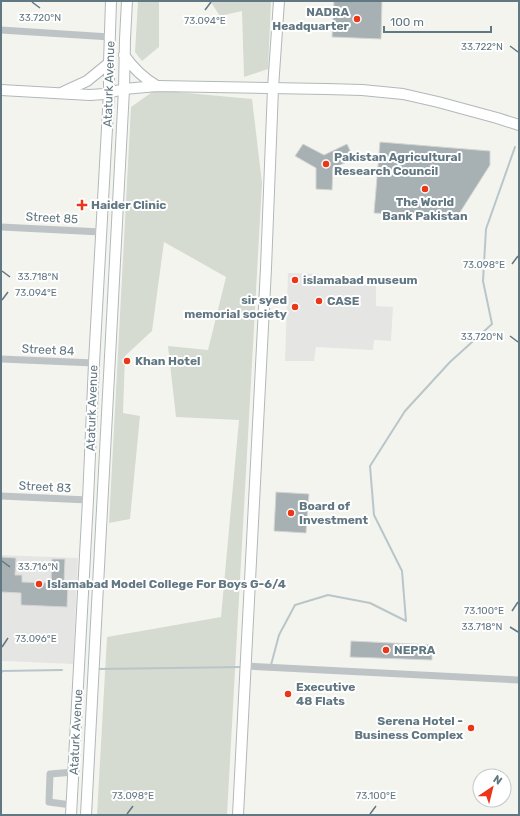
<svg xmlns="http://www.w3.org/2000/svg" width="520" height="816" viewBox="0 0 520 816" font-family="Rubik,sans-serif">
<rect width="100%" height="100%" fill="#f4f4ef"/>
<g fill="#e5e5e3">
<polygon points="288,273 318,274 318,282 376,285 376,306 393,307 391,341 374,340 373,350 316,347 314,361 285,361"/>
<polygon points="1,555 78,558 73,664 1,661"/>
</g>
<g fill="#d5dbd0">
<polygon points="138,1 271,1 268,69 244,77 242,11 220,16 210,1 159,1 159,47 142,61 135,52"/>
<polygon points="155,90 252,99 262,183 227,815 97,815 107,637 221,617 239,420 176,417 168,346 208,350 226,277 164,242 152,331 125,356 123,413 140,416 130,519 109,523 131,107"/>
</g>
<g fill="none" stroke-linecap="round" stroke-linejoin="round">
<g stroke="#b8c6ca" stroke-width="2">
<polyline points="271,665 279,635 295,605 328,595 370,603 406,621 402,571 374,515 370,466 405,411 450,362 492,324 483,281 486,229 515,147"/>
<polyline points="97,669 242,667"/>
<polyline points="1,674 2,671 62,670"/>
</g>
</g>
<g fill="#a7b1b4" stroke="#d5d5d3">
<polygon points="334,1 382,1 381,39 332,37"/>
<polygon points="380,142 490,151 490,165 457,217 374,213"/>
<polygon points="303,144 324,155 347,144 354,159 333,168 332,190 316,189 316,168 295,156"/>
<polygon points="276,492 309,494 306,533 274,531"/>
<polygon points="1,557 16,558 15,575 22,575 22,582 51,583 52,559 65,559 64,582 68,583 67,607 21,605 21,593 1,592"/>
<polygon points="351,641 432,645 432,660 350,657"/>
</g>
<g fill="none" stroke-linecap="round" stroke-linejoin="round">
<g stroke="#b1b8bb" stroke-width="12">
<g id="secondary">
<path d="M 124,55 C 133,68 143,78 157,86"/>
<polyline points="1,90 90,95 104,94 124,89 157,86 326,89 362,90 403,94 438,102 497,118 519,125"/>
<polyline points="63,92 87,81 109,63"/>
<polyline points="71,815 88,500 94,363 109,92 109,63 111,1"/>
<polyline points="86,815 124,89 125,39 127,1"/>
<polyline points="238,815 266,268 273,88 279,1"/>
</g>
</g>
<g stroke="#bec4c6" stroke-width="7">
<polyline points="1,30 110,37"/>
<polyline points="1,227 101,232"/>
<polyline points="1,359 94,363"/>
<polyline points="1,496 88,500"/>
<polyline points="246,666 519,680"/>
<polyline points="71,805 49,802 50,774 74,772"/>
</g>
<use href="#secondary" stroke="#fff" stroke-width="10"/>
</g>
<path fill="none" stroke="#617782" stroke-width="1.5" d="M 32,2 L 40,8M 205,10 L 211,2M 510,46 L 518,52M 512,264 L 518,256M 2,271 L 10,277M 2,300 L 8,292M 510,336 L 518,342M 2,561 L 10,567M 512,611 L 518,602M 510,627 L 518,632M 2,647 L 8,638M 127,814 L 133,806M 370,814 L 376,806"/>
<g fill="#ec3618" stroke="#fff" stroke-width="1.5">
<circle cx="357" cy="19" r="4"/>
<circle cx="326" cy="164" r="4"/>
<circle cx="425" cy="189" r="4"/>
<path d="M80 199h4v4h4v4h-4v4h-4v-4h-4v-4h4z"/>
<circle cx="295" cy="280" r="4"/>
<circle cx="319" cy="301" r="4"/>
<circle cx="295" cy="307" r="4"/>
<circle cx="127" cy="361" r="4"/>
<circle cx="291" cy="513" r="4"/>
<circle cx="39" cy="584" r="4"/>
<circle cx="386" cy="650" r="4"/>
<circle cx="288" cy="694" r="4"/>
<circle cx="471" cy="728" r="4"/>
</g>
<g text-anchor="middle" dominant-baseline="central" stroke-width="4" stroke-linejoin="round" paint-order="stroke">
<g font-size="12" font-weight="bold" fill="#617782" stroke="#fff" text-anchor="start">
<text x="349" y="12" text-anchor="end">NADRA<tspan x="349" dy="14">Headquarter</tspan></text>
<text x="334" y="157">Pakistan Agricultural<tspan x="334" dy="14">Research Council</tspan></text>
<text x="425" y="202" text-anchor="middle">The World<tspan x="425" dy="14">Bank Pakistan</tspan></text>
<text x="91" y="205">Haider Clinic</text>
<text x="303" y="280">islamabad museum</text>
<text x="287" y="300" text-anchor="end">sir syed<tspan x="287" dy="14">memorial society</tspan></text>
<text x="327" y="301">CASE</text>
<text x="135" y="361">Khan Hotel</text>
<text x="299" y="506">Board of<tspan x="299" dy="14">Investment</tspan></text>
<text x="47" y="584">Islamabad Model College For Boys G-6/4</text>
<text x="394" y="650">NEPRA</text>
<text x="296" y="687">Executive<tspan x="296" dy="14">48 Flats</tspan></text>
<text x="463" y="721" text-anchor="end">Serena Hotel -<tspan x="463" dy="14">Business Complex</tspan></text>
</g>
<g font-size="12" fill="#617782" stroke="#fff">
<text transform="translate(109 84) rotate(-88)">Ataturk Avenue</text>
<text transform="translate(52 218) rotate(3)">Street 85</text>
<text transform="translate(48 350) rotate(3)">Street 84</text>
<text transform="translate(92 408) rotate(-88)">Ataturk Avenue</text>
<text transform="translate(45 487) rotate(3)">Street 83</text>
<text transform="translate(76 732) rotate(-87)">Ataturk Avenue</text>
</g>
</g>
<g font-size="10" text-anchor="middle" fill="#617782" stroke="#fff" stroke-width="4" stroke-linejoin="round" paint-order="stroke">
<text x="40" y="21">33.720°N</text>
<text x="205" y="24">73.094°E</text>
<text x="482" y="50">33.722°N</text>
<text x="484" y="268">73.098°E</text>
<text x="38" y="280">33.718°N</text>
<text x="36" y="296">73.094°E</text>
<text x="482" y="340">33.720°N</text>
<text x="38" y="570">33.716°N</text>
<text x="484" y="614">73.100°E</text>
<text x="482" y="630">33.718°N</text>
<text x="36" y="642">73.096°E</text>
<text x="133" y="799">73.098°E</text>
<text x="376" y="799">73.100°E</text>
</g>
<rect width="520" height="816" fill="none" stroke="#617782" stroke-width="4"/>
<g transform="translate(492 788) rotate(35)"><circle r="19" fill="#ffffff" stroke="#c0c9cd"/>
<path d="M0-3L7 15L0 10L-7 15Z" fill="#ec3618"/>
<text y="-6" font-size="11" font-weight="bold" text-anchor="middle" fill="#617782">N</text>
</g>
<path d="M384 26v6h107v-6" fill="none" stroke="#617782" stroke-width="2"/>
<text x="390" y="26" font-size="12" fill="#617782" stroke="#ffffff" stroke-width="3" paint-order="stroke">100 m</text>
</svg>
